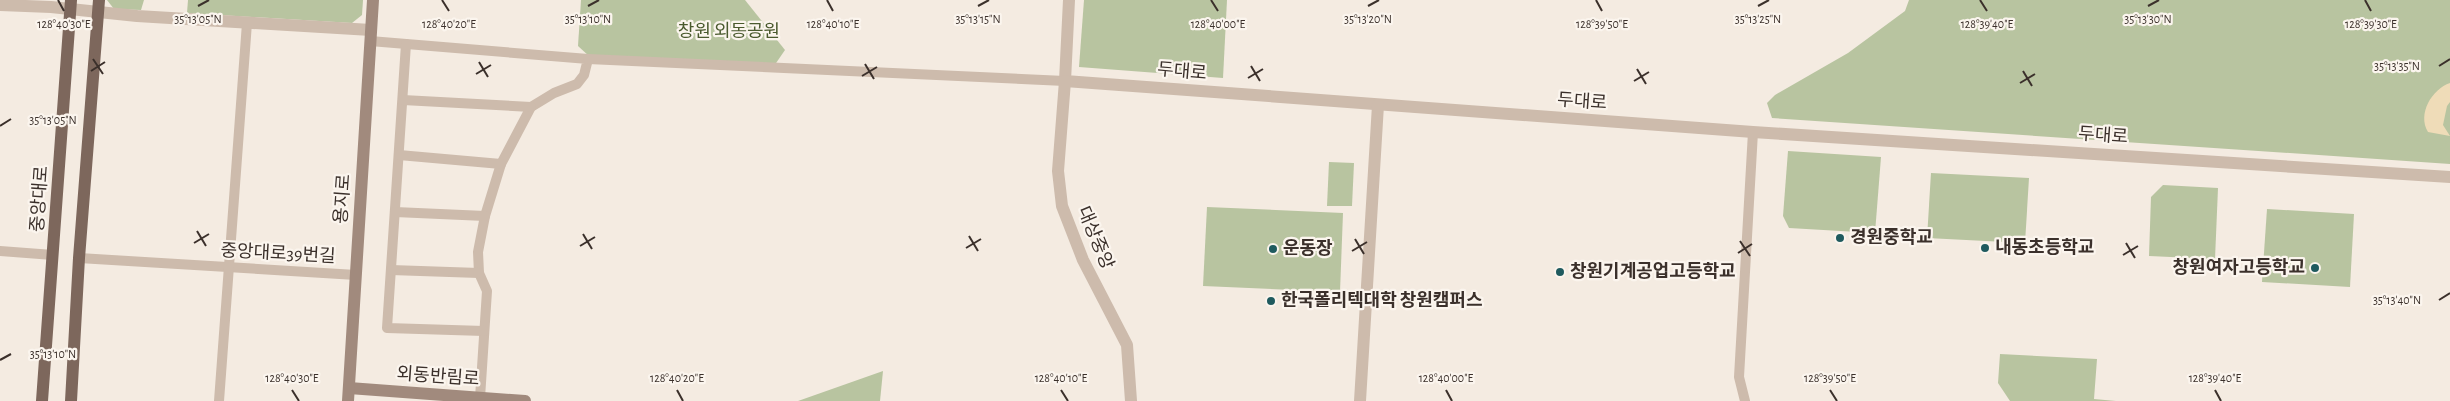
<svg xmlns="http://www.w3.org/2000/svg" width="2450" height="401" viewBox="0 0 2450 401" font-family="'Alegreya Sans','Noto Sans KR',sans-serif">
<rect width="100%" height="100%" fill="#f4ebe1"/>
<g fill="#b8c4a0">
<polygon points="107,0 144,0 141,10 114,9"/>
<polygon points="188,0 363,0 362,15 352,23 187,13"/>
<polygon points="581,0 745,0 785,50 774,66 590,57 578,46"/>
<polygon points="1084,0 1227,0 1223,78 1079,67"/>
<polygon points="1909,0 2450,0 2450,164 1772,118 1767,103 1775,95 1848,53 1905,11"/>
<polygon points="1788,151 1881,157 1875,233 1789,228 1783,216"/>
<polygon points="1329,162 1354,163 1352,206 1327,206"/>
<polygon points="1931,173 2029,178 2025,243 1927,238"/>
<polygon points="2163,185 2218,188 2215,259 2149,256 2151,197"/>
<polygon points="1207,207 1343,213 1340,292 1203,286"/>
<polygon points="2267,209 2354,214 2350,287 2262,282"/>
<polygon points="2000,354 2097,359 2094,399 2116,401 2010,401 1998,383"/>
<polygon points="883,371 880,401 798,401"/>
</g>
<path fill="#efdcb8" d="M 2450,83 L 2450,102 L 2447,106 L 2443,125 L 2450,136 L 2428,132 C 2417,114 2432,89 2450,83 Z"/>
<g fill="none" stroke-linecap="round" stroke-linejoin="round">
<g stroke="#cdbbac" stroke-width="10">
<polyline points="370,41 588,59 584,75 577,84 554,93 531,107 501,164 485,216 478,252 479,273 487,291 480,398"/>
<polyline points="406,44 387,328 484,331"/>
<polyline points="588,59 1065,81"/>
<polyline points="403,100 531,107"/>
<polyline points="399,155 501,164"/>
<polyline points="395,212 485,216"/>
<polyline points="0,251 53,255"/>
<polyline points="79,258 356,275"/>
<polyline points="391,270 479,273"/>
<polyline points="219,401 247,23"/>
<polyline points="1745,401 1739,377 1753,132"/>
</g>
<g stroke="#cdbbac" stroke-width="12">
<polyline points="1069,0 1065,81 1753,132 2450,177"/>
<polyline points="0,5 51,7 137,16 371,30"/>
<polyline points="1065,81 1058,171 1062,206 1083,260 1127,345 1131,401"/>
<polyline points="1360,401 1378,105"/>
</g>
<g stroke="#a18a7d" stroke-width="12">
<polyline points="349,388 525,401"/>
<polyline points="348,401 373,0"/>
</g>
<g stroke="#7d675c" stroke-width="12">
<polyline points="42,401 71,0"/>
<polyline points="71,401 79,258 99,0"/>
</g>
</g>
<path fill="none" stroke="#3b302b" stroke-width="2" d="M 58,0 L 64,11M 442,0 L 449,11M 827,0 L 833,11M 1211,0 L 1218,11M 1596,0 L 1602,11M 1980,0 L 1987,11M 2365,0 L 2371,11M 198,6 L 209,0M 588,6 L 599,0M 978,6 L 989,0M 1368,6 L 1379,0M 1758,6 L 1769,0M 2148,6 L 2159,0M 93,59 L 103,74M 479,62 L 488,77M 865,64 L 874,79M 1251,66 L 1260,81M 2439,66 L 2450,59M 1637,69 L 1646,84M 91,71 L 105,62M 2023,71 L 2032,86M 476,74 L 491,65M 862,76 L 877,67M 1248,78 L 1263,69M 1634,81 L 1649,72M 2020,83 L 2035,74M 0,126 L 11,119M 197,231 L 206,246M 583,234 L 592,249M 969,236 L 978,251M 1355,239 L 1364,254M 1740,241 L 1750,256M 194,243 L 209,234M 2126,243 L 2135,258M 580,246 L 595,237M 966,248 L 981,239M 1352,251 L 1367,242M 1738,253 L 1752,244M 2123,255 L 2138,246M 2439,300 L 2450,293M 0,360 L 11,354M 292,390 L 299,401M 677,390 L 683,401M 1061,390 L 1068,401M 1446,390 L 1452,401M 1830,390 L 1837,401M 2215,390 L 2221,401"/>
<g fill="#1f5a5e" stroke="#fbf5ee" stroke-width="2">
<circle cx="1840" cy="238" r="5"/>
<circle cx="1985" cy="248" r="5"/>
<circle cx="1273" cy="249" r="5"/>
<circle cx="2315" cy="268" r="5"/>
<circle cx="1560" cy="272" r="5"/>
<circle cx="1271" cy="301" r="5"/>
</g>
<g text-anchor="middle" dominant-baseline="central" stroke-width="4.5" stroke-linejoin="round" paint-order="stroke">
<g font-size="18" fill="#4a5a2e" stroke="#fbf5ee">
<text x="729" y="32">창원 외동공원</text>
</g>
<g font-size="18" fill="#3b302b" stroke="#fbf5ee">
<text transform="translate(1182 72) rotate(5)">두대로</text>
<text transform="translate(1582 102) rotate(4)">두대로</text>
<text transform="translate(2103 136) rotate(4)">두대로</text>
<text transform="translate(40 199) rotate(-86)">중앙대로</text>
<text transform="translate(343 199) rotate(-86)">용지로</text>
<text transform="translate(1095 238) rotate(67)">대상중앙</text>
<text transform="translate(278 254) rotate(3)">중앙대로39번길</text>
<text transform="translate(438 377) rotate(4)">외동반림로</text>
</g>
<g font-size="18" font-weight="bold" fill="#3b302b" stroke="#fbf5ee" text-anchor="start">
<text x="1850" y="238">경원중학교</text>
<text x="1995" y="248">내동초등학교</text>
<text x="1283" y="249">운동장</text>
<text x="2305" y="268" text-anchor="end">창원여자고등학교</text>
<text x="1570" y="272">창원기계공업고등학교</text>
<text x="1281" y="301">한국폴리텍대학 창원캠퍼스</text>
</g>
</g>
<g font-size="12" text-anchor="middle" fill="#3b302b" stroke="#fbf5ee" stroke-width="4.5" stroke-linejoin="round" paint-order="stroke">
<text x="198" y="23">35°13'05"N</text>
<text x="588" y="23">35°13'10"N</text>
<text x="978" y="23">35°13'15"N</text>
<text x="1368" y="23">35°13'20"N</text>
<text x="1758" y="23">35°13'25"N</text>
<text x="2148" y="23">35°13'30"N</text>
<text x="1987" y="28">128°39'40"E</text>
<text x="2371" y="28">128°39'30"E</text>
<text x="64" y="28">128°40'30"E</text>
<text x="449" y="28">128°40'20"E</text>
<text x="833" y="28">128°40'10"E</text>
<text x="1218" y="28">128°40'00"E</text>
<text x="1602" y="28">128°39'50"E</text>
<text x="2397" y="70">35°13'35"N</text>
<text x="53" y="124">35°13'05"N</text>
<text x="2397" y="304">35°13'40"N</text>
<text x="53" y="358">35°13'10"N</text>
<text x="292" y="382">128°40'30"E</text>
<text x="677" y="382">128°40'20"E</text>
<text x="1061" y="382">128°40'10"E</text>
<text x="1446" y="382">128°40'00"E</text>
<text x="1830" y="382">128°39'50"E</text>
<text x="2215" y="382">128°39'40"E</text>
</g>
</svg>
